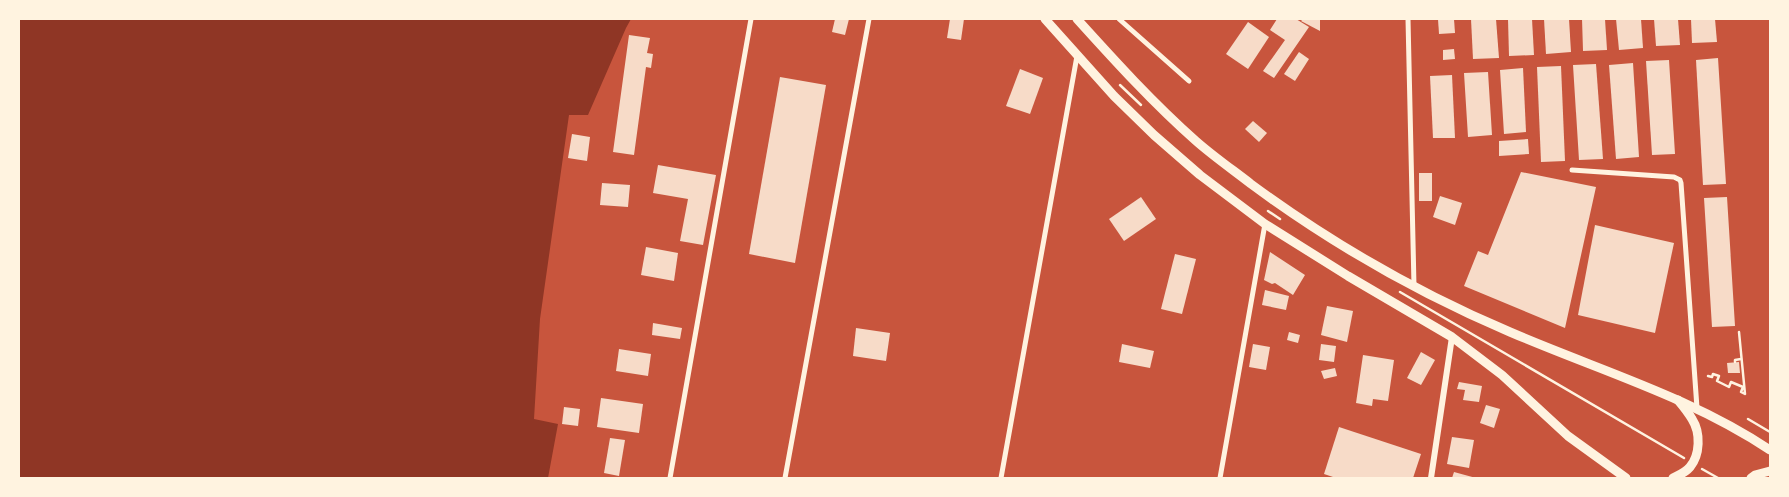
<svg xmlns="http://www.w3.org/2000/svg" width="1789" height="497" viewBox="0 0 1789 497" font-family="'PT Sans Narrow',sans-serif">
<rect width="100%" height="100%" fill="#c8553d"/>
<polygon fill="#8f3625" points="19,19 631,19 626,28 588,115 569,115 540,319 534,419 558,424 548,478 19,478"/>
<g fill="#f7dbc8">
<polygon points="835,19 849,19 845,35 832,32"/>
<polygon points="950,19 964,19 961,40 947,38"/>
<polygon points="1277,19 1296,19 1309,27 1274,78 1263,71 1285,40 1270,30"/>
<polygon points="1303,19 1320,19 1320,31 1301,21"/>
<polygon points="1438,19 1454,19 1455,33 1439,34"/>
<polygon points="1471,19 1496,19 1499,58 1473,59"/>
<polygon points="1508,19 1532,19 1534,55 1509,56"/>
<polygon points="1544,19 1569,19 1571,52 1546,54"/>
<polygon points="1582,19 1605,19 1607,50 1583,51"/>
<polygon points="1616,19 1641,19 1643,48 1619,50"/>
<polygon points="1654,19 1678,19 1680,45 1656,46"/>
<polygon points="1691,19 1715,19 1717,42 1692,43"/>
<polygon points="1248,22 1269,37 1248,69 1226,54"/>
<polygon points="629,35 650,38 647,53 653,54 651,68 646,67 634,155 613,152"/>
<polygon points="1454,49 1455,59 1443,60 1443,50"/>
<polygon points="1299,52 1309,59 1295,81 1284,74"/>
<polygon points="1718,58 1726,184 1703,185 1696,60"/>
<polygon points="1669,60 1675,154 1652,155 1646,61"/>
<polygon points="1633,63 1639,157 1616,159 1609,65"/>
<polygon points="1596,64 1603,159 1579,160 1573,65"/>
<polygon points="1561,66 1565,161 1541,162 1537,67"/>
<polygon points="1523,68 1526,132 1504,134 1500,70"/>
<polygon points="1020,69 1043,78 1030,114 1006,106"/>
<polygon points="1488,72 1492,135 1468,137 1464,73"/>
<polygon points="1452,75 1455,138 1433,138 1430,76"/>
<polygon points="780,77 826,85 795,263 749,254"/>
<polygon points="1253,121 1267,133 1259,142 1245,129"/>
<polygon points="572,134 590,137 587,161 568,158"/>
<polygon points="1528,139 1529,154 1499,156 1499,141"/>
<polygon points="658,165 716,175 703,245 680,241 688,199 653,193"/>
<polygon points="1521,172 1596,187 1565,328 1464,286 1478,251 1488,255"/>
<rect x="1419" y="173" width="13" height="28"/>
<polygon points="602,183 630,185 628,207 600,205"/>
<polygon points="1440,196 1462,203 1455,225 1433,217"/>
<polygon points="1141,197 1156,219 1124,241 1109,219"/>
<polygon points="1727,197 1735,326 1712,327 1704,198"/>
<polygon points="1595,225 1674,243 1655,333 1578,315"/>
<polygon points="646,247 678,253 674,281 641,275"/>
<polygon points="1270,252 1305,275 1293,295 1275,283 1272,284 1264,280"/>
<polygon points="1175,254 1196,259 1182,314 1161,309"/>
<polygon points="1265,290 1289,296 1286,310 1262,305"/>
<polygon points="1327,306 1353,311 1347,342 1321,335"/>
<polygon points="653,323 682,328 680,339 652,335"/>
<polygon points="856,328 890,333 886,361 853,356"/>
<polygon points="1289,332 1300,335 1298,343 1287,340"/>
<polygon points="1122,344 1154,351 1150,368 1119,362"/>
<polygon points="1253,344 1270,347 1266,370 1249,367"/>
<polygon points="1321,344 1336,346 1334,362 1319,360"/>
<polygon points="619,349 651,354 648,376 616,371"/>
<polygon points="1421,352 1435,360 1421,385 1407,378"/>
<polygon points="1363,355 1394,360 1388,401 1373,399 1372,406 1356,403"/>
<polygon points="1739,362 1740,373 1728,373 1727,363"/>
<polygon points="1335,368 1337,376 1324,379 1321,371"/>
<polygon points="1459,382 1482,386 1479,402 1463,400 1465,390 1457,389"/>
<polygon points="601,398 643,404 639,433 597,427"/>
<polygon points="1486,405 1500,409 1494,428 1480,423"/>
<polygon points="564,407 580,409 578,426 562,424"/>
<polygon points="1339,427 1421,454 1413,478 1336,478 1324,474"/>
<polygon points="1452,437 1474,440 1469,468 1447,464"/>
<polygon points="610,438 625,440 619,476 604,473"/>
<polygon points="1454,472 1476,478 1452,478"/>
</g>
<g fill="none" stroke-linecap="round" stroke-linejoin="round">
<g stroke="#fff3e0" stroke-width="2.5">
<polyline points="1120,85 1141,105"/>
<polyline points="1268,211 1280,219"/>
<polyline points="1400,292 1684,458"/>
<polyline points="1735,362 1735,360 1741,359"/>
<polyline points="1708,376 1712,377 1713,374 1719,376 1717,381 1729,387 1731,382 1743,387 1741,392 1745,394 1739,332"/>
<polyline points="1748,419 1770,432"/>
<polyline points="1702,469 1718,478"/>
</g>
<g stroke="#fff3e0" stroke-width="5">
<polyline points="1119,19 1189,81"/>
<polyline points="1408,19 1414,286"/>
<polyline points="1572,170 1674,177 1680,180 1681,183 1697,408"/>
<polyline points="670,478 751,19"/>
<polyline points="785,478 869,19"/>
<polyline points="1001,478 1077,56"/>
<polyline points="1220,478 1265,224"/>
</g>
<polyline stroke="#fff3e0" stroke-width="6" points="1431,478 1452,337"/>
<g stroke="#fff3e0" stroke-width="9">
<polyline points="1045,19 1114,96 1154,135 1200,175 1265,224 1348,276 1452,337 1502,375 1568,436 1626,478"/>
<path d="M 1077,19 C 1115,61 1153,103 1196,141 C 1213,156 1233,170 1251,184 C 1331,243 1418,293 1510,332 C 1598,370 1691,397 1770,450"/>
<path d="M 1673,478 C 1679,475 1685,473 1690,467 C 1700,455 1701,433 1692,419 C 1688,412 1683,406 1678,400"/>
<polyline points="1751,478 1755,475 1770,471"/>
</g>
</g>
<rect width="1789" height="497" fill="none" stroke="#fff3e0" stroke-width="40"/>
</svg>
